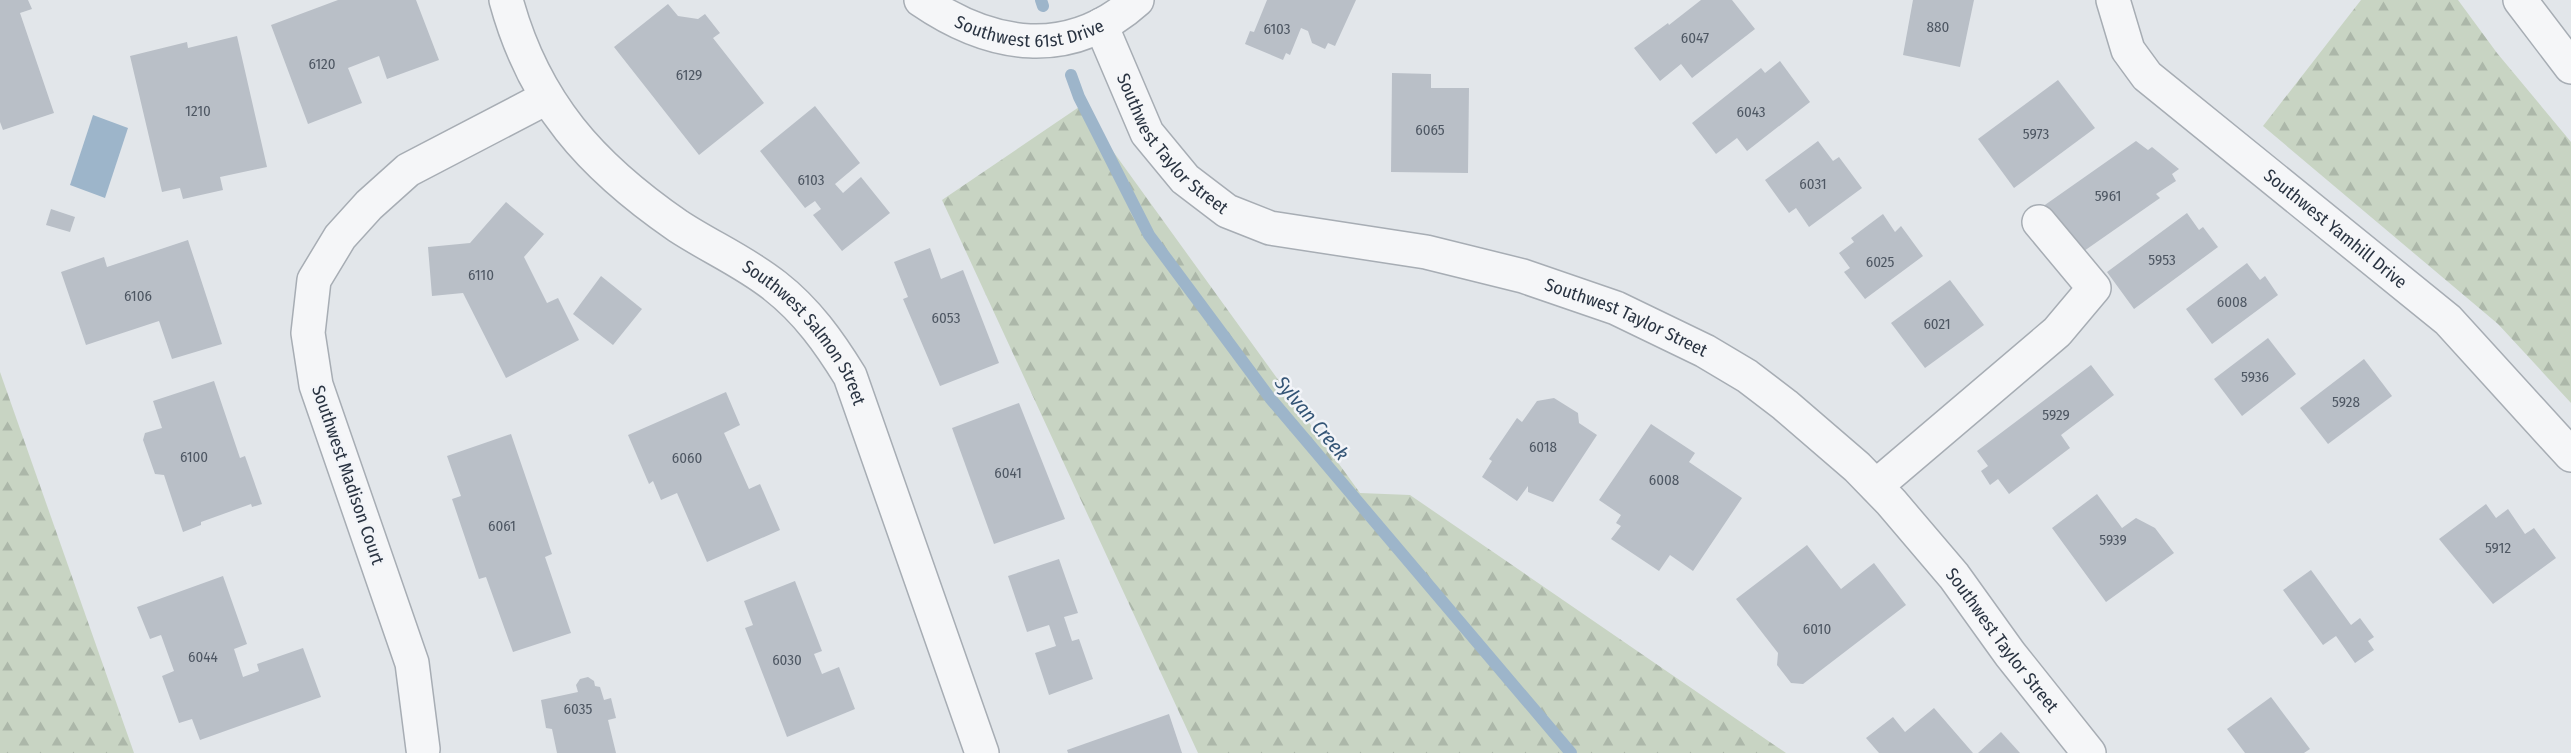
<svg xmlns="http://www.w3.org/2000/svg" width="2571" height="753" viewBox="0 0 2571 753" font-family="'Fira Sans Condensed',sans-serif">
<defs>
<pattern id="forest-firs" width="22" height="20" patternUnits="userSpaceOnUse" patternTransform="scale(1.5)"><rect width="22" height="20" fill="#c8d4c3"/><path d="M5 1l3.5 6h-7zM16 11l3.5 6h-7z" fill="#acb7a9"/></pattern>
</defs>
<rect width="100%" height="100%" fill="#e2e6ea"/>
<g fill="url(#forest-firs)">
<polygon points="2361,0 2458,0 2497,53 2571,142 2571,403 2498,324 2263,126"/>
<polygon points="1082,105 1086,114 1360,493 1410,495 1786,753 1198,753 942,200"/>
<polygon points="0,372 134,753 0,753"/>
</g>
<polygon fill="#9db5ca" points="93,115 128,128 105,198 70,185"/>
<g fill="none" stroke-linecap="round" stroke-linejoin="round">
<g stroke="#9db5ca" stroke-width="12">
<polyline points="1041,0 1043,6"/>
<polyline points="1071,75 1079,97 1149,235 1270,398 1571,753"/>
</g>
</g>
<g fill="#b9bfc7">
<polygon points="0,0 28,0 32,9 20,13 54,113 3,130 0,122"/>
<polygon points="338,0 416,0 439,60 387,79 379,56 348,68 362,103 308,124 271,25"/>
<polygon points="1267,0 1356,0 1335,46 1328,43 1325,49 1312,43 1308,31 1301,28 1290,55 1286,53 1283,60 1245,44 1250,31 1254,32"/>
<polygon points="1701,0 1732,0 1755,29 1692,78 1681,64 1660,81 1634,48 1668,23 1669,25"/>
<polygon points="1913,0 1974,0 1960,67 1903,55"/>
<polygon points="668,4 678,16 698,19 705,14 720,33 713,38 764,103 699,155 614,47"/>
<polygon points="237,36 267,167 220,177 223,190 183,199 180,188 162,192 130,56 187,42 188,48"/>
<polygon points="1780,61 1810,102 1747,151 1737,138 1716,154 1692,123 1761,68 1765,73"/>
<polygon points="1392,73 1431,74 1431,88 1469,88 1468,173 1391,172"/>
<polygon points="2058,80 2095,128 2014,188 1978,139"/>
<polygon points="815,106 860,163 835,184 843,193 861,177 890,213 842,251 813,215 821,209 815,201 805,208 760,151"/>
<polygon points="1818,141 1833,161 1839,157 1862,188 1809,227 1796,208 1789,213 1765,180"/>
<polygon points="2136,141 2148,150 2152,147 2179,169 2172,174 2176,181 2156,194 2160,198 2084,251 2077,241 2070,246 2042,207"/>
<polygon points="506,202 544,234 524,257 547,303 558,298 579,340 506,378 463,293 432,296 428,247 470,243"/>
<polygon points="51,209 75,217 70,232 46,225"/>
<polygon points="2187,213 2199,230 2203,227 2218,247 2134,309 2107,272"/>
<polygon points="1883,214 1895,232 1901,226 1923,256 1865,299 1844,272 1850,268 1839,253 1854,242 1851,238"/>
<polygon points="188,240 222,344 172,359 159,321 86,345 61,272 104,257 107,267"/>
<polygon points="930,248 941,279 963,270 999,363 940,386 903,299 908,297 894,262"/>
<polygon points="2247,263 2260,280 2265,276 2278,295 2212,344 2186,309"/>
<polygon points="601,276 642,309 613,345 573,314"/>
<polygon points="1950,280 1984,325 1925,368 1891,323"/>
<polygon points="2268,338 2296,374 2242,416 2214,379"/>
<polygon points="2364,359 2392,396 2328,444 2300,408"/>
<polygon points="2091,365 2114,395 2061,435 2070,448 2009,494 1998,479 1990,485 1981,471 1988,466 1977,451"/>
<polygon points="214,381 240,458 245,456 262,504 252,507 251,504 201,522 201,525 183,532 164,475 155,474 143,440 145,433 162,428 153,401"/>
<polygon points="726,392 740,425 724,433 749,489 760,484 780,530 707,562 677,493 661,500 653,481 649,484 628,435"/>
<polygon points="1554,398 1578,413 1579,423 1597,435 1553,502 1528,492 1528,486 1517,501 1482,477 1492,461 1489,459 1517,418 1522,422 1537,401"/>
<polygon points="1019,403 1065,519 994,544 952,428"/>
<polygon points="1651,424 1695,453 1689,462 1742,498 1693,571 1670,555 1659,571 1611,539 1621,526 1616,523 1621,515 1599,500"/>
<polygon points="511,434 552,554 545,557 571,633 513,652 486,577 479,579 452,499 461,496 447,456"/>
<polygon points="2097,494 2122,528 2136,518 2155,528 2174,553 2106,602 2052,528"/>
<polygon points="2486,504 2496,518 2508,509 2525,534 2534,528 2556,558 2493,604 2439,539"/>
<polygon points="1807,545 1841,589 1874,563 1906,605 1803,684 1791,683 1777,665 1778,653 1736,599"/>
<polygon points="1059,559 1078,613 1064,617 1072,641 1079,639 1093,679 1049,695 1035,653 1056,646 1049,625 1027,632 1008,576"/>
<polygon points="2311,570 2351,625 2360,618 2374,637 2368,641 2374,650 2355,663 2336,636 2323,645 2283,590"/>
<polygon points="223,576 247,644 234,649 243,677 259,671 257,664 303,648 321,697 200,740 192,719 179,723 162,676 174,671 161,635 150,639 137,607"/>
<polygon points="795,581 822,651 814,654 822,674 839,667 855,709 787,737 745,628 753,625 744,601"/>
<polygon points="588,677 594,681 595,686 600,687 604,700 611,698 616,718 608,720 616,753 557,753 552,729 546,728 541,700 578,692 576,685 580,679"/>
<polygon points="2271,697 2310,749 2304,753 2245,753 2227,729"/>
<polygon points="1934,708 1973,753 1879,753 1866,738 1893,717 1905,732"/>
<polygon points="1169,714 1182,753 1068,753 1067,750"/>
<polygon points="2001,732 2020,753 1978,753"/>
</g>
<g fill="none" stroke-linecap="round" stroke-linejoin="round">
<g stroke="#a7adb4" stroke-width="36">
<g id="minor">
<path id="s1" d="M 506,0 C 534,103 591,166 678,226 C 710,247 745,262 775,286 C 807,311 829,342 850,376 L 982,753"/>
<path id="s2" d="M 921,0 C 991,48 1069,61 1137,0"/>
<path id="s3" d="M 2113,0 L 2128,50 L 2147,76 L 2448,320 L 2571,455"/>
<polyline points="2520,0 2571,67"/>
<path id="s4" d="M 1101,25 L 1147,133 L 1185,179 L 1227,211 L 1270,228 L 1426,252 L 1523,276 L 1616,308 L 1705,351 L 1747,376 L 1785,405 L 1857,467 L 1891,502 L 1954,576 L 2010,654 L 2089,753"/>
<polyline points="1876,486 2057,332 2094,288 2039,222"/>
<polyline points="423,749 412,663 316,385 308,333 314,280 340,237 369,205 408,170 546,98"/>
</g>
</g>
<use href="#minor" stroke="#f5f6f8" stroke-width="33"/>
</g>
<g text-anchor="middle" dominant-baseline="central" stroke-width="5" stroke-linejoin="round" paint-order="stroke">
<g font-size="15" fill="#4e5763">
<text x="1938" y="27">880</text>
<text x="1277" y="29">6103</text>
<text x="1695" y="38">6047</text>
<text x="322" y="64">6120</text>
<text x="689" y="75">6129</text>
<text x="198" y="111">1210</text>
<text x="1751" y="112">6043</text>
<text x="1430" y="130">6065</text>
<text x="2036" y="134">5973</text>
<text x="811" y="180">6103</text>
<text x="1813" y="184">6031</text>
<text x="2108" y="196">5961</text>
<text x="2162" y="260">5953</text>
<text x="1880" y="262">6025</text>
<text x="481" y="275">6110</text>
<text x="138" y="296">6106</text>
<text x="2232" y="302">6008</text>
<text x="946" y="318">6053</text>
<text x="1937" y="324">6021</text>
<text x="2255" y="377">5936</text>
<text x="2346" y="402">5928</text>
<text x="2056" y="415">5929</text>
<text x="1543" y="447">6018</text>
<text x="194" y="457">6100</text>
<text x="687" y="458">6060</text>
<text x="1008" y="473">6041</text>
<text x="1664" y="480">6008</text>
<text x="502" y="526">6061</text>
<text x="2113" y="540">5939</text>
<text x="2498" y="548">5912</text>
<text x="1817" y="629">6010</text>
<text x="203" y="657">6044</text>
<text x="787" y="660">6030</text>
<text x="578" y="709">6035</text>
</g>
<g font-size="18" fill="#2a3442" stroke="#f2f4f8">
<text stroke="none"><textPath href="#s2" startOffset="117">Southwest 61st Drive</textPath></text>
<text stroke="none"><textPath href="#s4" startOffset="141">Southwest Taylor Street</textPath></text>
<text stroke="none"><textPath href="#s3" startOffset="327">Southwest Yamhill Drive</textPath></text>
<text stroke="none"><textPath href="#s4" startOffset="645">Southwest Taylor Street</textPath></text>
<text stroke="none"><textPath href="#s1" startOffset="460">Southwest Salmon Street</textPath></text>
<text transform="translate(348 475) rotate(71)">Southwest Madison Court</text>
<text stroke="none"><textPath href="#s4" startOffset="1149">Southwest Taylor Street</textPath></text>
</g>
<g font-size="20" font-style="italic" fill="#345576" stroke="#f2f4f8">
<text transform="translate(1312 418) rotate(50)">Sylvan Creek</text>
</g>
</g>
</svg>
